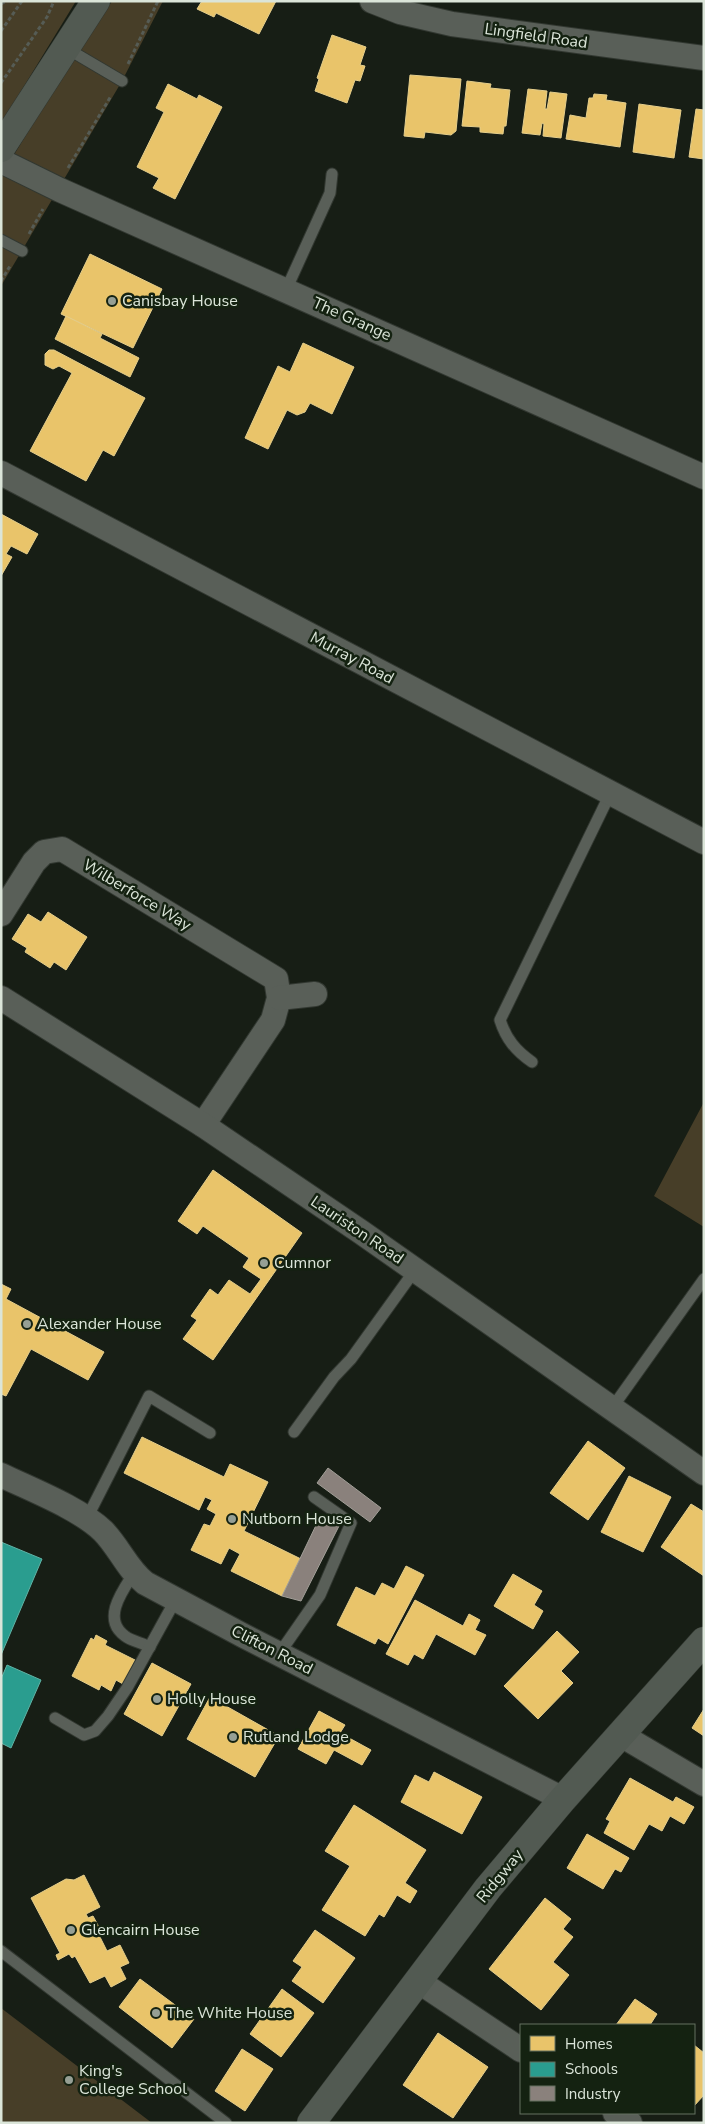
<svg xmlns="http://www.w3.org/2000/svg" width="705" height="2124" viewBox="0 0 705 2124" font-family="'Nunito Sans',sans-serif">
<rect width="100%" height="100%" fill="#171e15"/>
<g fill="#473e28">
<polygon points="1,1 76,1 1,124"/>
<polygon points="112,1 163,1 122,81 1,286 1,176 51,94"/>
<polygon points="704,1102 704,1227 654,1196"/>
<polygon points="1,2008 152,2123 1,2123"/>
</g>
<g fill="#e9c46a" stroke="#e5ce8b">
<polygon points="202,1 276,1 259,34 216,13 214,17 197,9"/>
<polygon points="332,35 366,47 360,65 365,66 360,81 355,80 347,103 315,91 319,79 317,78"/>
<polygon points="410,75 461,79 456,131 451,135 425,132 424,138 404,136"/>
<polygon points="467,81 491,84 490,88 510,90 506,126 504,126 503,134 480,132 480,127 462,126"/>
<polygon points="168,84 197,99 199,95 222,107 175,199 153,188 159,178 137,167 164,112 156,108"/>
<polygon points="528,89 547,91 545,109 547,109 550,92 567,94 561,138 543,136 544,124 542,123 540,135 522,133"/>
<polygon points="594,94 607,95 606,100 626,103 620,147 566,139 570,115 586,118 589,98 593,98"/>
<polygon points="639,104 681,110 674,158 633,152"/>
<polygon points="696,109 704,110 704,159 689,157"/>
<polygon points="90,254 162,289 133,348 61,314"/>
<polygon points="66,316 102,334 100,338 139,358 130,377 55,339"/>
<polygon points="303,343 354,367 332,414 310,403 305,412 297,415 287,410 268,449 245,438 278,366 290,372"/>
<polygon points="49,350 54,350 145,398 114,456 103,450 86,481 30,451 72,373 59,366 53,369 45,365 45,354"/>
<polygon points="1,514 38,534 27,554 11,546 6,554 12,557 1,576"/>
<polygon points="48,912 87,937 66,970 54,962 50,968 25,952 27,948 12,939 28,914 41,922"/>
<polygon points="213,1170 302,1233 213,1360 183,1339 197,1320 191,1316 210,1289 218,1295 229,1280 250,1294 261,1279 243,1267 249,1258 203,1226 197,1234 178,1221"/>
<polygon points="1,1284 11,1289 6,1299 104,1352 88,1380 31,1349 6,1396 1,1394"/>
<polygon points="142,1437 224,1477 230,1464 268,1482 244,1531 301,1559 282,1596 231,1571 240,1554 229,1548 221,1564 191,1550 204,1524 210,1526 216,1514 207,1509 212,1500 205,1497 199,1510 124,1473"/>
<polygon points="588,1441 625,1468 588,1520 550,1493"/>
<polygon points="629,1476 671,1497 643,1552 601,1532"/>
<polygon points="691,1504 704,1512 704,1576 661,1547"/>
<polygon points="406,1566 424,1575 388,1644 378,1638 375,1644 337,1625 356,1587 375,1596 382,1583 394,1589"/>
<polygon points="513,1574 542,1591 534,1605 543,1611 533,1629 494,1606"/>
<polygon points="415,1600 463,1626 469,1614 480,1620 475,1630 486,1635 475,1655 436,1634 423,1659 414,1654 408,1665 386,1654"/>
<polygon points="557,1631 579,1652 561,1671 573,1683 538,1719 504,1686"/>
<polygon points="96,1635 107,1641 105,1645 135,1660 123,1684 116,1680 111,1691 101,1685 99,1690 72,1676 91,1638 94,1640"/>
<polygon points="152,1663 191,1684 162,1736 124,1714"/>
<polygon points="210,1697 279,1736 255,1777 187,1739"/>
<polygon points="704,1709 704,1736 692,1728"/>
<polygon points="319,1711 345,1725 340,1733 371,1750 362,1765 334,1750 326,1764 298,1749"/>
<polygon points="434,1772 482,1797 462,1834 401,1802 415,1775 429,1782"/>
<polygon points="630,1778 673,1802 676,1797 694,1807 684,1824 670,1816 662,1831 649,1824 634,1850 604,1833 610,1821 606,1819"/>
<polygon points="354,1805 426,1850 405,1883 417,1891 410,1903 397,1895 384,1917 379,1914 365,1936 322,1910 350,1866 325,1851"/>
<polygon points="587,1834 629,1858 621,1872 615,1869 603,1889 567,1868"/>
<polygon points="84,1875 100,1907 86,1914 88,1918 93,1916 99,1927 94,1929 97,1931 107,1951 120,1945 129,1963 120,1967 126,1979 111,1987 105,1976 90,1983 75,1956 72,1958 69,1954 58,1960 56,1955 60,1953 31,1898 66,1879 74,1880"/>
<polygon points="545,1898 571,1919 563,1929 573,1937 553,1962 569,1975 541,2010 489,1969"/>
<polygon points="315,1930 355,1958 323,2003 292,1981 302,1967 293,1961"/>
<polygon points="140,1979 194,2019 172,2048 119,2007"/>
<polygon points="282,1989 314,2013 281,2057 250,2034"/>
<polygon points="635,1999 657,2014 650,2025 616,2025"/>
<polygon points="438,2033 488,2067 453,2118 403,2085"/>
<polygon points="694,2045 704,2053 704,2095 694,2106"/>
<polygon points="242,2049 273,2069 245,2111 215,2091"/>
</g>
<g fill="#2a9d8f" stroke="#5fb3a5">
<polygon points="1,1542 42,1559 1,1655"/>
<polygon points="7,1665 41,1680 11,1748 1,1743 1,1679"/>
</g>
<g fill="#8a817c" stroke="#a29f98">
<polygon points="328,1468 381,1508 370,1522 317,1483"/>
<polygon points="320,1517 339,1526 301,1601 282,1596"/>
</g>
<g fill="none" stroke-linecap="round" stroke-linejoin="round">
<g stroke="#323831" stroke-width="13">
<g id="lane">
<polyline points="66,48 122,81"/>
<polyline points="1,240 22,251"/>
<polyline points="286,290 330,193 332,174"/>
<path d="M 532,1062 C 516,1051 506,1039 500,1020 L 610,794"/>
<polyline points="612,1408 704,1279"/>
<polyline points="294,1432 334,1377 351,1359 415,1270"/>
<polyline points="87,1518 149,1396 210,1433"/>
<path d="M 134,1573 C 123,1590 101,1619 125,1636 C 131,1641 143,1643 150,1647"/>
<polyline points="279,1654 320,1595 351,1523 314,1497"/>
<polyline points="55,1718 84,1735 95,1731 108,1716 127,1688 176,1599"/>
<polyline points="1,1951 226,2123"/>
</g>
</g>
<g stroke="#323831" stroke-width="26">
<g id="street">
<polyline points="372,1 400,12 452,24 704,58"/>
<polyline points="1,161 60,190 704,477"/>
<polyline points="1,473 704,842"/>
<polyline points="1,914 34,862 44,852 62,849 276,979 279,998 273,1020 203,1125"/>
<polyline points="1,998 203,1125 361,1232 704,1473"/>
<polyline points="279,998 315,994"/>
<path d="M 1,1475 C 32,1490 79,1508 103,1531 C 119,1547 127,1569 145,1583 L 244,1636 L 563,1799"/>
<polyline points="621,1735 704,1784"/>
<polyline points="418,1981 521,2050"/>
<polyline points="615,2113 630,2123"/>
</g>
</g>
<g stroke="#323831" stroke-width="29">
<g id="secondary">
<polyline points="1,148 96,1"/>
<polyline points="311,2123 488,1888 563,1799 704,1641"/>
</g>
</g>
<g stroke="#565c55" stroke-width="3" stroke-dasharray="4 2.5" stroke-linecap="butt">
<polyline points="1,4 6,1"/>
<polyline points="1,31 22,1"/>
<polyline points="128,64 158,1"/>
<polyline points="1,83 47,17 54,1"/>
<polyline points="68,168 111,96"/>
<polyline points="29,234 43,209"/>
<polyline points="1,281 10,266"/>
</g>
<use href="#lane" stroke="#595f58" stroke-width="11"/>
<use href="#street" stroke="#595f58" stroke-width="24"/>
<use href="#secondary" stroke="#525a52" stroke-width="28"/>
</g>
<g fill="#969f94" stroke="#142211" stroke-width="2">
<circle cx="112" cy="301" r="5"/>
<circle cx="264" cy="1263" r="5"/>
<circle cx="27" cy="1324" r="5"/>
<circle cx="232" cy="1519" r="5"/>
<circle cx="157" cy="1699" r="5"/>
<circle cx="233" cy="1737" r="5"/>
<circle cx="71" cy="1930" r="5"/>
<circle cx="156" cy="2013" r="5"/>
<circle cx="69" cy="2080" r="5"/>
</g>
<g text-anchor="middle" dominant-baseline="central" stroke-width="5" stroke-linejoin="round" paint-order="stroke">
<g font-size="16" fill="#dbe5d9" stroke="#142211">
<text transform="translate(536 36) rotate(8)">Lingfield Road</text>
<text transform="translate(352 319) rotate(24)">The Grange</text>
<text transform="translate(352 658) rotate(28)">Murray Road</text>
<text transform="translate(137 895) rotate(31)">Wilberforce Way</text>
<text transform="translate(357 1230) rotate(34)">Lauriston Road</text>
<text transform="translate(272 1650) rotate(27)">Clifton Road</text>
<text transform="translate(500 1876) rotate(-51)">Ridgway</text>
</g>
<g font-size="16" fill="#dbe5d9" stroke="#142211" text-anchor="start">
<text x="122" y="301">Canisbay House</text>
<text x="274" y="1263">Cumnor</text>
<text x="37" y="1324">Alexander House</text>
<text x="242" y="1519">Nutborn House</text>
<text x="167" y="1699">Holly House</text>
<text x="243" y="1737">Rutland Lodge</text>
<text x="81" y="1930">Glencairn House</text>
<text x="166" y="2013">The White House</text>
<text x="79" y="2071">King's<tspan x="79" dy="18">College School</tspan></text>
</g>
</g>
<rect width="705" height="2124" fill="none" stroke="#dbe5d9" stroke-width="5"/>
<rect x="520" y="2024" width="175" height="90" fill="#142211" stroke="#647061"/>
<rect x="530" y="2036" width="25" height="15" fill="#e9c46a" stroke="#647061"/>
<text x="565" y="2049" font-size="15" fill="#dbe5d9">Homes</text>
<rect x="530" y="2062" width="25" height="15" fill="#2a9d8f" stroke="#647061"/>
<text x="565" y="2074" font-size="15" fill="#dbe5d9">Schools</text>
<rect x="530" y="2086" width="25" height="15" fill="#8a817c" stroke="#647061"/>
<text x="565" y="2099" font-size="15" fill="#dbe5d9">Industry</text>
</svg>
